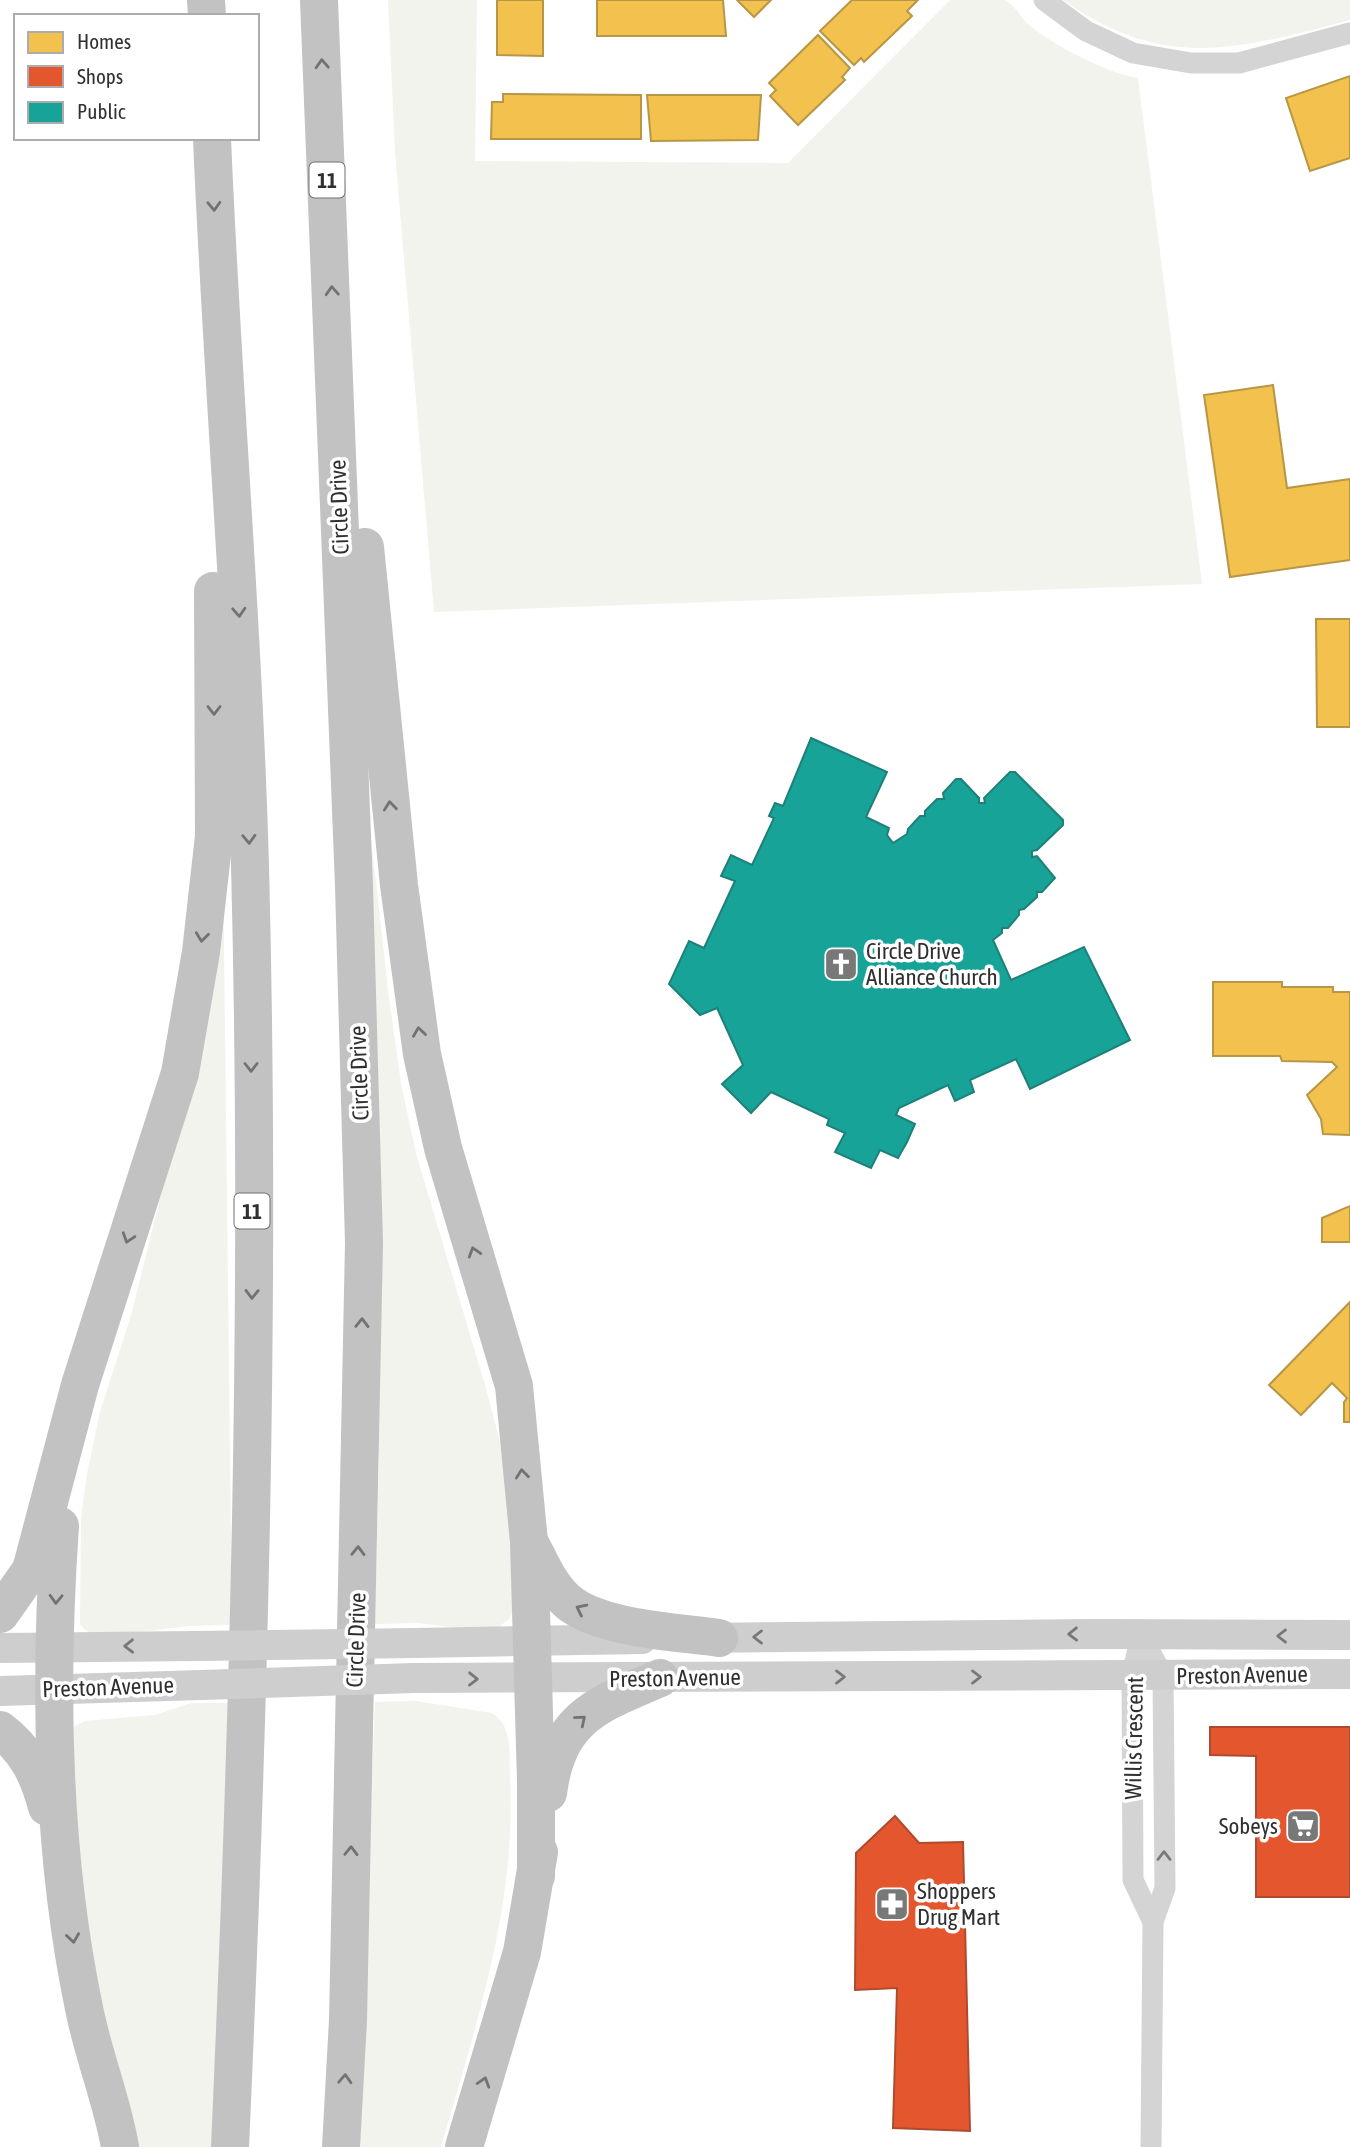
<svg xmlns="http://www.w3.org/2000/svg" width="1350" height="2147" viewBox="0 0 1350 2147" font-family="'Asap Condensed',sans-serif">
<rect width="100%" height="100%" fill="#fff"/>
<g fill="#f1f3ec">
<path d="M 388,0 L 477,0 L 475,161 L 788,163 L 950,0 L 1005,0 C 1015,6 1020,16 1028,24 C 1052,45 1107,73 1138,78 L 1202,584 L 434,612 L 395,152 Z"/>
<path d="M 1063,0 L 1350,0 L 1350,20 C 1238,49 1165,72 1063,0 Z"/>
<polygon points="370,829 388,990 401,1084 417,1157 487,1392 507,1469 515,1608 509,1619 496,1629 483,1631 418,1623 375,1624 379,1461 378,1151"/>
<polygon points="223,860 232,1625 190,1626 99,1637 85,1630 80,1624 81,1518 87,1474 100,1412 132,1312 163,1187"/>
<path d="M 416,1701 L 492,1713 C 513,1726 509,1753 510,1776 C 517,1904 476,2025 441,2147 L 358,2147 L 375,1702 Z"/>
<polygon points="191,1703 231,1703 215,2147 139,2147 98,1998 81,1914 70,1735 75,1726 85,1721 155,1715"/>
</g>
<g fill="#f2c14e" stroke="#b89645" stroke-width="2">
<polygon points="497,0 543,0 543,56 497,55"/>
<polygon points="597,0 723,0 726,36 597,36"/>
<polygon points="737,0 771,0 754,17"/>
<polygon points="852,0 918,0 907,11 912,16 864,62 861,58 854,65 820,31"/>
<polygon points="818,35 850,68 842,77 845,80 798,125 770,96 776,90 769,83"/>
<polygon points="1350,76 1350,158 1310,171 1286,98"/>
<polygon points="503,94 641,95 641,139 491,139 492,102 503,102"/>
<polygon points="647,95 761,95 758,140 651,141"/>
<polygon points="1273,385 1287,488 1350,479 1350,560 1230,577 1204,395"/>
<polygon points="1316,619 1350,619 1350,727 1317,727"/>
<polygon points="1213,982 1282,982 1282,987 1333,987 1333,992 1350,992 1350,1135 1323,1134 1321,1119 1307,1095 1337,1067 1332,1062 1282,1061 1280,1056 1213,1056"/>
<polygon points="1350,1206 1350,1242 1322,1242 1322,1218"/>
<polygon points="1350,1302 1350,1422 1344,1422 1344,1402 1347,1398 1332,1383 1301,1415 1269,1385"/>
</g>
<g fill="#e4572e" stroke="#ae4b2f" stroke-width="2">
<polygon points="1210,1727 1350,1727 1350,1897 1256,1897 1256,1756 1210,1755"/>
<polygon points="895,1816 919,1843 963,1842 970,2131 893,2128 897,1988 855,1990 856,1853"/>
</g>
<polygon fill="#17a398" stroke="#1e8079" stroke-width="2" points="811,738 887,772 866,817 889,828 887,835 893,843 907,834 908,829 920,816 925,816 925,811 937,799 944,799 943,793 956,779 961,779 979,798 979,803 985,803 984,798 1010,772 1015,772 1063,820 1063,825 1037,850 1032,851 1032,857 1037,856 1055,878 1042,892 1037,892 1037,897 1024,909 1019,910 1019,915 1008,928 1002,928 1002,933 993,940 1011,980 1084,947 1130,1040 1030,1089 1016,1059 970,1080 974,1092 955,1101 948,1085 899,1108 896,1115 915,1124 907,1142 898,1158 880,1150 871,1168 835,1152 845,1133 827,1125 829,1119 771,1092 751,1113 722,1084 743,1065 717,1008 700,1015 669,984 689,941 704,948 735,881 721,876 731,855 752,865 774,818 769,816 775,803 783,806"/>
<g fill="none" stroke-linecap="round" stroke-linejoin="round">
<g stroke="#d4d4d4" stroke-width="21">
<polyline points="1044,0 1086,31 1133,53 1191,63 1239,63 1350,33"/>
<polyline points="1141,1635 1163,1676 1165,1888 1153,1922 1151,2147"/>
<polyline points="1141,1635 1132,1676 1133,1880 1153,1922"/>
</g>
<g stroke="#cecece" stroke-width="30">
<polyline points="698,1638 1097,1634 1350,1635"/>
<polyline points="415,1643 642,1639"/>
<polyline points="0,1648 197,1646"/>
<polyline points="414,1678 1350,1674"/>
<polyline points="0,1691 201,1685"/>
</g>
<g stroke="#c2c2c2" stroke-width="38">
<polyline points="206,0 207,16"/>
<polyline points="319,0 354,886 364,1243 348,2020 341,2147"/>
<path d="M 212,138 C 222,380 243,622 250,865 C 261,1292 249,1720 230,2147"/>
<polyline points="365,547 399,885 422,1054 443,1148 514,1386 529,1542 536,1781 536,1876"/>
<path d="M 60,1526 C 49,1686 51,1851 84,2008 C 93,2055 112,2100 120,2147"/>
<path d="M 531,1545 C 541,1564 550,1586 566,1600 C 597,1629 678,1632 719,1638"/>
<polyline points="0,1614 31,1570 80,1385 180,1073 201,952 214,836 213,591"/>
<path d="M 0,1730 C 27,1750 39,1776 47,1807"/>
<path d="M 548,1793 C 558,1717 597,1705 660,1678"/>
<polyline points="464,2147 522,1952 539,1852"/>
</g>
<g stroke="#cecece" stroke-width="30">
<polyline points="197,1646 415,1643"/>
<polyline points="201,1685 414,1678"/>
</g>
</g>
<defs><path id="oneway-chevron" d="M-2-3.5L2.5 0L-2 3.5" fill="none" stroke-width="1.6" stroke-linecap="round" stroke-linejoin="round" transform="scale(1.75)"/></defs>
<g stroke="#727272">
<use href="#oneway-chevron" transform="translate(322 64) rotate(-93)"/>
<use href="#oneway-chevron" transform="translate(214 206) rotate(88)"/>
<use href="#oneway-chevron" transform="translate(332 291) rotate(-93)"/>
<use href="#oneway-chevron" transform="translate(239 612) rotate(87)"/>
<use href="#oneway-chevron" transform="translate(214 710) rotate(90)"/>
<use href="#oneway-chevron" transform="translate(390 806) rotate(-96)"/>
<use href="#oneway-chevron" transform="translate(249 839) rotate(88)"/>
<use href="#oneway-chevron" transform="translate(202 937) rotate(97)"/>
<use href="#oneway-chevron" transform="translate(419 1032) rotate(-98)"/>
<use href="#oneway-chevron" transform="translate(251 1067) rotate(90)"/>
<use href="#oneway-chevron" transform="translate(128 1238) rotate(108)"/>
<use href="#oneway-chevron" transform="translate(474 1252) rotate(-107)"/>
<use href="#oneway-chevron" transform="translate(252 1294) rotate(91)"/>
<use href="#oneway-chevron" transform="translate(362 1323) rotate(-89)"/>
<use href="#oneway-chevron" transform="translate(522 1474) rotate(-96)"/>
<use href="#oneway-chevron" transform="translate(358 1551) rotate(-89)"/>
<use href="#oneway-chevron" transform="translate(56 1599) rotate(92)"/>
<use href="#oneway-chevron" transform="translate(581 1609) rotate(-154)"/>
<use href="#oneway-chevron" transform="translate(581 1720) rotate(-40)"/>
<use href="#oneway-chevron" transform="translate(351 1851) rotate(-89)"/>
<use href="#oneway-chevron" transform="translate(73 1938) rotate(82)"/>
<use href="#oneway-chevron" transform="translate(345 2079) rotate(-87)"/>
<use href="#oneway-chevron" transform="translate(484 2082) rotate(-73)"/>
</g>
<g stroke="#777">
<use href="#oneway-chevron" transform="translate(1073 1634) rotate(179)"/>
<use href="#oneway-chevron" transform="translate(1282 1636) rotate(180)"/>
<use href="#oneway-chevron" transform="translate(758 1637) rotate(180)"/>
<use href="#oneway-chevron" transform="translate(129 1646) rotate(179)"/>
<use href="#oneway-chevron" transform="translate(840 1677)"/>
<use href="#oneway-chevron" transform="translate(976 1677)"/>
<use href="#oneway-chevron" transform="translate(473 1679) rotate(1)"/>
</g>
<use stroke="#7a7a7a" href="#oneway-chevron" transform="translate(1164 1856) rotate(-90)"/>
<defs>
<g id="church-square" transform="scale(1.75)"><rect x="-9" y="-9" width="18" height="18" rx="4" fill="#787878" stroke="#fff"/><path d="M-1.2-6h2.4v3.5h3.3v2.4h-3.3V6h-2.4V-.1h-3.3v-2.4h3.3Z" fill="#fff"/></g>
<g id="supermarket-square" transform="scale(1.75)"><rect x="-9" y="-9" width="18" height="18" rx="4" fill="#787878" stroke="#fff"/><path d="M-6-5.5h2.5l.6 2H6L4.5 2H-2.5L-4.4-4H-6ZM-1.5 3.2a1.3 1.3 0 1 0 .1 0ZM3 3.2a1.3 1.3 0 1 0 .1 0Z" fill="#fff"/></g>
<g id="pharmacy-square" transform="scale(1.75)"><rect x="-9" y="-9" width="18" height="18" rx="4" fill="#787878" stroke="#fff"/><path d="M-2-6h4v4h4v4h-4v4h-4v-4h-4v-4h4Z" fill="#fff"/></g>
</defs>
<g fill-rule="evenodd">
<use href="#church-square" x="841" y="964"/>
<use href="#supermarket-square" x="1303" y="1826"/>
<use href="#pharmacy-square" x="892" y="1904"/>
</g>
<g text-anchor="middle" dominant-baseline="central" stroke-width="7" stroke-linejoin="round" paint-order="stroke">
<g fill="#fff" stroke="#6e6e6e" stroke-width="2">
<rect x="309.5" y="162.5" width="35" height="35" rx="5"/>
<rect x="234.5" y="1193.5" width="35" height="35" rx="5"/>
</g>
<g font-size="21" font-weight="bold" fill="#303030">
<text x="327" y="180">11</text>
<text x="252" y="1211">11</text>
</g>
<g font-size="23" fill="#303030" stroke="#fff">
<text transform="translate(339 507) rotate(-92)">Circle Drive</text>
<text transform="translate(359 1073) rotate(-92)">Circle Drive</text>
<text transform="translate(356 1640) rotate(-88)">Circle Drive</text>
<text transform="translate(1242 1675) rotate(-1)">Preston Avenue</text>
<text transform="translate(675 1678) rotate(-1)">Preston Avenue</text>
<text transform="translate(108 1687) rotate(-2)">Preston Avenue</text>
<text transform="translate(1134 1738) rotate(-89)">Willis Crescent</text>
</g>
<g font-size="23" fill="#303030" stroke="#fff" text-anchor="start">
<text x="866" y="951">Circle Drive<tspan x="866" dy="26">Alliance Church</tspan></text>
<text x="1278" y="1826" text-anchor="end">Sobeys</text>
<text x="917" y="1891">Shoppers<tspan x="917" dy="26">Drug Mart</tspan></text>
</g>
</g>
<rect x="14" y="14" width="245" height="126" fill="#ffffff" stroke="#acacac" stroke-width="2"/>
<rect x="28" y="32" width="35" height="21" fill="#f2c14e" stroke="#acacac" stroke-width="2"/>
<text x="77" y="49" font-size="21" fill="#303030">Homes</text>
<rect x="28" y="66" width="35" height="21" fill="#e4572e" stroke="#acacac" stroke-width="2"/>
<text x="77" y="84" font-size="21" fill="#303030">Shops</text>
<rect x="28" y="102" width="35" height="21" fill="#17a398" stroke="#acacac" stroke-width="2"/>
<text x="77" y="119" font-size="21" fill="#303030">Public</text>
</svg>
